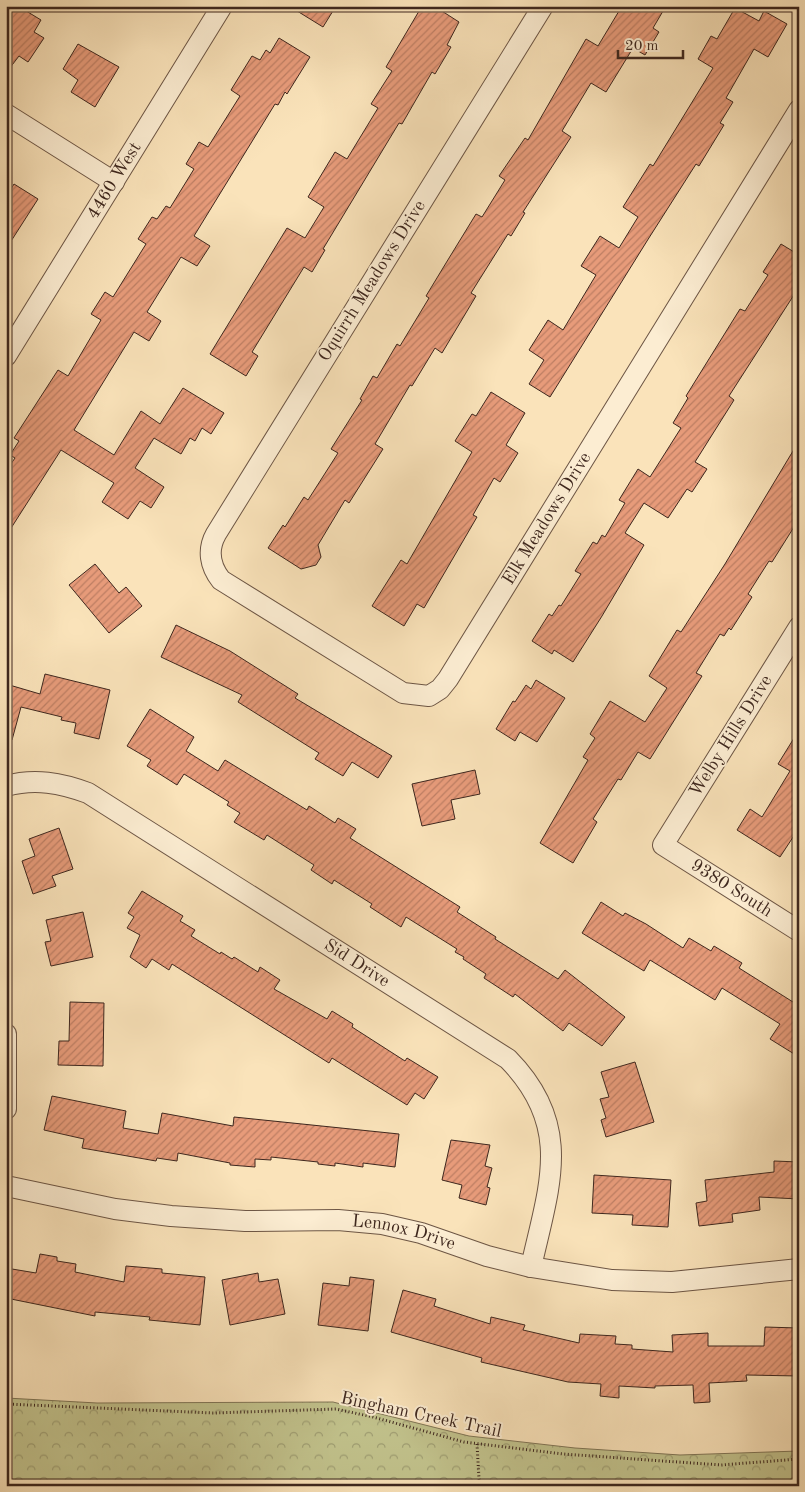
<svg xmlns="http://www.w3.org/2000/svg" width="805" height="1492" viewBox="0 0 805 1492" font-family="'Old Standard TT',serif">
<defs>
<pattern id="park-crowns" width="20" height="18" patternUnits="userSpaceOnUse" patternTransform="scale(1.25)"><rect width="20" height="18" fill="#c2c38d"/><path d="M2 6a3 3 0 1 1 6 0M12 15a3 3 0 1 1 6 0" fill="none" stroke="#9f9e73"/></pattern>
<pattern id="building-hatch" width="6" height="6" patternUnits="userSpaceOnUse" patternTransform="scale(1.25)"><rect width="6" height="6" fill="#e79b7a"/><path d="M-1 1l2-2M0 6l6-6M5 7l2-2" fill="none" stroke="#bd7e63"/></pattern>
</defs>
<rect width="100%" height="100%" fill="#fae3ba"/>
<filter id="stains"><feTurbulence type="fractalNoise" baseFrequency=".004" numOctaves="4"/><feColorMatrix values="0 0 0 0 .2 0 0 0 0 .09 0 0 0 0 .02 0 0 0 .5 -.17"/></filter>
<radialGradient id="worn" r=".72"><stop offset=".6" stop-color="#630" stop-opacity="0"/><stop offset="1" stop-color="#630" stop-opacity=".3"/></radialGradient>
<polygon fill="url(#park-crowns)" stroke="#807556" points="6,1398 97,1403 333,1402 469,1436 575,1448 680,1455 799,1451 799,1486 6,1486"/>
<g fill="url(#building-hatch)" stroke="#3e271e">
<polygon points="6,6 18,6 41,20 34,32 44,38 28,62 19,56 6,73"/>
<polygon points="289,6 336,6 323,27"/>
<polygon points="422,6 434,6 459,22 447,45 451,47 435,74 432,72 402,124 399,123 323,249 325,250 312,272 304,267 252,352 258,356 246,376 210,354 287,228 305,238 324,207 308,197 335,152 347,159 378,108 371,104 392,71 386,67"/>
<polygon points="622,6 666,6 653,28 659,32 645,55 633,48 606,92 591,83 562,131 571,137 523,212 525,213 511,236 508,234 471,293 476,296 442,353 435,348 412,386 410,385 375,444 383,449 349,503 345,500 318,545 321,557 316,565 301,569 268,548 283,525 285,527 304,497 308,500 338,453 331,449 362,400 360,399 373,376 377,378 397,344 400,346 429,298 426,296 446,263 476,214 482,217 505,180 499,176 525,138 528,140 586,39 598,46"/>
<polygon points="735,8 759,21 764,11 787,24 768,57 754,49 726,98 733,102 720,123 724,125 699,166 696,164 647,241 550,397 529,384 544,360 529,350 548,320 563,330 596,275 581,266 600,236 619,248 638,217 623,207 650,164 653,166 713,68 698,59 711,36 717,39"/>
<polygon points="279,38 310,57 287,94 285,92 278,105 275,104 194,236 210,246 197,266 181,257 147,312 161,321 149,341 134,332 74,430 114,455 141,411 160,424 183,388 224,413 211,434 202,428 195,441 190,438 181,454 154,438 135,468 164,487 151,508 140,501 128,519 102,502 114,483 61,450 6,536 6,471 15,458 10,455 19,441 14,438 58,370 68,376 101,320 91,314 105,292 113,297 146,244 138,239 152,217 157,219 166,206 170,208 194,169 186,164 199,142 208,147 240,96 231,90 252,56 260,60 266,50 270,53"/>
<polygon points="78,44 119,67 95,107 71,92 78,80 63,69"/>
<polygon points="14,184 38,199 6,249 6,197"/>
<polygon points="781,244 799,255 799,287 729,396 734,400 695,462 707,469 692,492 687,489 668,518 644,503 625,533 644,545 602,616 573,662 554,650 552,654 532,641 549,614 552,616 559,605 561,606 581,574 575,571 593,542 597,544 602,535 605,537 625,503 619,500 638,469 650,477 681,428 673,423 688,398 686,396 740,309 745,311 768,275 763,272"/>
<polygon points="491,392 525,413 506,445 518,453 500,482 494,478 473,515 477,517 424,608 417,604 404,626 372,606 401,560 407,564 472,452 455,441 472,414 476,416"/>
<polygon points="799,441 799,519 772,562 769,561 748,594 752,597 731,630 729,628 724,636 720,634 696,673 702,676 650,759 638,752 621,780 618,779 593,819 597,822 573,863 540,843 588,760 583,757 595,738 590,734 610,701 645,722 667,688 649,676 677,630 681,632 725,564"/>
<polygon points="95,564 119,593 126,587 142,606 109,633 69,585"/>
<polygon points="176,625 230,651 298,694 295,698 392,756 378,778 352,762 343,776 315,759 319,753 238,702 242,695 161,657"/>
<polygon points="45,674 110,690 99,739 74,733 76,723 61,720 62,717 21,707 12,740 6,739 6,684 40,694"/>
<polygon points="536,680 565,698 537,742 520,732 515,741 496,729 513,701 515,702 526,685 531,689"/>
<polygon points="150,709 194,737 186,751 218,771 225,760 307,810 309,806 335,823 338,818 356,829 350,838 460,907 457,912 496,937 495,939 558,979 565,970 625,1017 602,1046 569,1023 563,1031 515,994 513,997 484,978 486,974 463,959 464,957 455,952 457,949 406,917 401,927 370,907 372,904 334,880 332,884 311,870 314,865 267,835 264,840 234,822 240,813 227,805 229,802 184,774 177,785 147,766 151,760 127,746"/>
<polygon points="799,730 799,828 780,857 737,830 750,809 762,817 790,771 778,764"/>
<polygon points="475,770 480,794 451,800 455,819 422,826 412,784"/>
<polygon points="59,828 73,869 52,876 56,886 33,894 22,861 35,856 29,839"/>
<polygon points="142,891 183,916 180,921 195,930 191,936 220,954 221,952 232,959 234,957 258,972 260,967 280,980 274,989 327,1019 332,1011 353,1024 352,1027 405,1061 407,1058 438,1077 424,1099 415,1093 407,1105 332,1058 329,1063 172,964 169,970 152,959 146,968 130,957 140,935 127,928 134,917 128,913"/>
<polygon points="601,902 623,916 625,913 646,924 683,948 689,938 711,951 714,946 742,963 739,968 793,1002 799,993 799,1057 770,1039 780,1024 722,988 715,1000 650,960 644,971 582,933"/>
<polygon points="83,912 93,957 51,966 45,942 51,941 46,920"/>
<polygon points="70,1002 104,1003 103,1066 58,1065 59,1041 69,1041"/>
<polygon points="635,1062 654,1122 606,1137 601,1120 606,1118 600,1099 609,1097 601,1072"/>
<polygon points="52,1096 126,1111 123,1128 158,1134 162,1113 233,1126 234,1117 399,1134 395,1167 363,1163 363,1167 335,1163 335,1166 318,1164 318,1162 271,1157 271,1160 255,1159 255,1167 230,1165 230,1163 178,1153 177,1161 157,1158 156,1161 82,1148 84,1139 44,1130"/>
<polygon points="451,1140 490,1145 485,1166 492,1168 487,1187 490,1188 486,1205 459,1198 462,1185 442,1180"/>
<polygon points="774,1161 799,1162 799,1199 759,1197 760,1210 732,1214 733,1222 699,1226 696,1203 707,1201 705,1180 774,1172"/>
<polygon points="594,1175 671,1180 668,1227 632,1225 633,1215 592,1213"/>
<polygon points="40,1254 57,1257 57,1261 76,1264 75,1272 124,1282 126,1266 162,1269 162,1273 205,1277 200,1325 149,1320 150,1317 95,1312 95,1316 6,1298 6,1268 36,1273"/>
<polygon points="258,1273 259,1282 278,1279 285,1314 230,1325 222,1280"/>
<polygon points="350,1277 374,1280 368,1331 318,1325 323,1283 349,1286"/>
<polygon points="403,1290 436,1299 434,1306 490,1324 491,1317 525,1325 523,1330 579,1343 580,1334 616,1336 615,1344 632,1345 632,1349 673,1352 672,1335 708,1333 708,1346 764,1346 765,1327 798,1328 799,1376 746,1375 747,1381 709,1383 710,1402 694,1403 693,1385 655,1386 655,1388 619,1386 619,1398 600,1396 601,1384 568,1382 481,1362 482,1358 391,1332"/>
</g>
<g fill="none" stroke-linecap="round" stroke-linejoin="round">
<g stroke="#6d5645" stroke-width="22">
<g id="street">
<path id="s1" d="M 543,6 L 216,534 C 207,550 210,566 221,580 L 403,693 L 429,696 L 440,689 L 448,679 L 799,110"/>
<polyline points="6,114 114,182"/>
<path id="s2" d="M 6,356 L 222,6"/>
<path id="s3" d="M 799,627 L 663,845 L 799,931"/>
<path id="s4" d="M 6,786 C 35,778 61,783 88,793 L 508,1059 C 574,1126 549,1186 531,1267"/>
<polyline points="6,1034 6,1109"/>
<path id="s5" d="M 6,1186 L 115,1209 L 171,1216 L 245,1221 L 338,1220 L 382,1224 L 421,1233 L 487,1256 L 531,1267 L 612,1280 L 672,1282 L 799,1269"/>
</g>
</g>
<g stroke="#3e271e" stroke-width="3" stroke-dasharray="1 2.5" stroke-linecap="butt">
<polyline points="6,1404 213,1413 336,1409 373,1417 464,1442 563,1454 721,1465 799,1459"/>
<polyline points="477,1444 479,1479 482,1486"/>
</g>
<use href="#street" stroke="#fcedd2" stroke-width="20"/>
</g>
<g text-anchor="middle" dominant-baseline="central" stroke-width="4" stroke-linejoin="round" paint-order="stroke">
<g font-size="18" fill="#3e271e" stroke="#fcedd2">
<text stroke="none"><textPath href="#s2" startOffset="206">4460 West</textPath></text>
<text transform="translate(372 281) rotate(-58)">Oquirrh Meadows Drive</text>
<text stroke="none"><textPath href="#s1" startOffset="1125">Elk Meadows Drive</textPath></text>
<text transform="translate(731 736) rotate(-58)">Welby Hills Drive</text>
<text stroke="none"><textPath href="#s3" startOffset="338">9380 South</textPath></text>
<text stroke="none"><textPath href="#s4" startOffset="402">Sid Drive</textPath></text>
<text stroke="none"><textPath href="#s5" startOffset="402">Lennox Drive</textPath></text>
<text transform="translate(421 1415) rotate(12)">Bingham Creek Trail</text>
</g>
</g>
<rect width="805" height="1492" fill="none" stroke="#fae3ba" stroke-width="25"/>
<rect x="8" y="8" width="790" height="1477" fill="none" stroke="#3e271e" stroke-width="2.5"/>
<rect x="12" y="12" width="780" height="1467" fill="none" stroke="#3e271e"/>
<path d="M618 50v8h65v-8" fill="none" stroke="#3e271e" stroke-width="2.5"/>
<text x="625" y="50" font-size="15" fill="#3e271e" stroke="#fcedd2" stroke-width="4" paint-order="stroke">20 m</text>
<rect width="100%" height="100%" filter="url(#stains)"/>
<rect width="100%" height="100%" fill="url(#worn)"/>
</svg>
